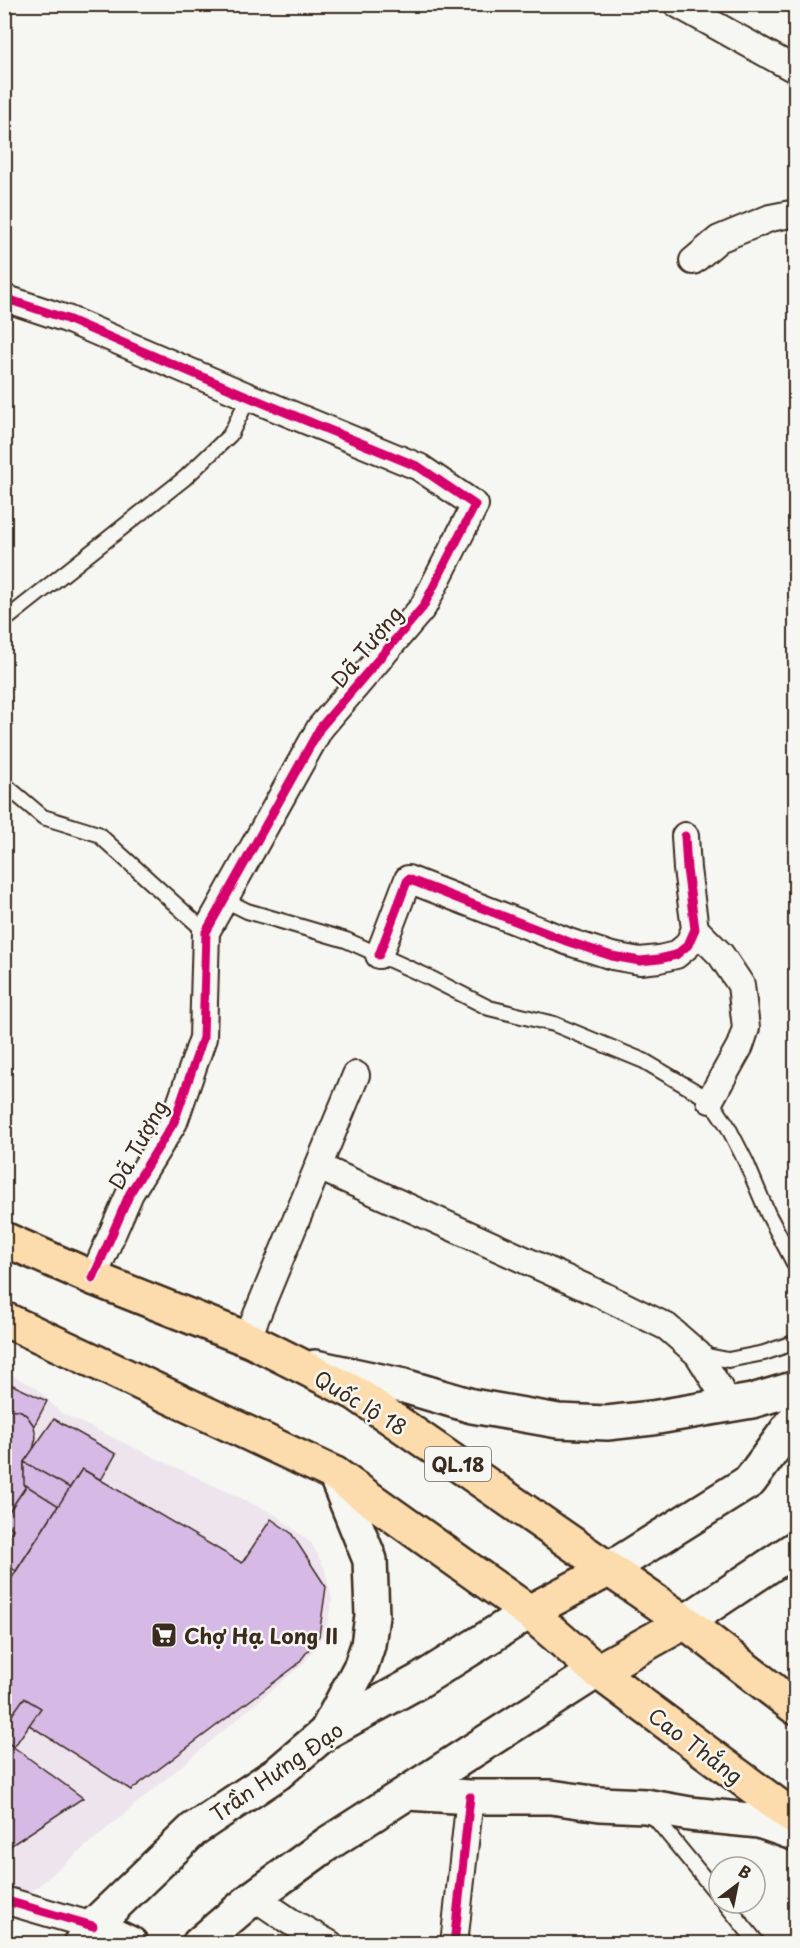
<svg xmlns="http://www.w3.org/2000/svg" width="800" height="1948" viewBox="0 0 800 1948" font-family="'Playpen Sans',sans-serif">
<rect width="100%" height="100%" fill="#f6f6f2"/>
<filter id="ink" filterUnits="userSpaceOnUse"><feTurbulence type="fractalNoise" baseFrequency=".0167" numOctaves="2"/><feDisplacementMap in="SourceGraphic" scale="12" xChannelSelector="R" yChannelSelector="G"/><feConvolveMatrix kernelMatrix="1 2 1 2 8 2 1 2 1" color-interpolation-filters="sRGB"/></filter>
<g filter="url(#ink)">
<polygon fill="#ede4ee" points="5,1372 35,1387 61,1413 276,1515 312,1544 325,1570 332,1600 326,1629 320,1640 304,1663 31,1892 18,1889 5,1883"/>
<g fill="#d7b9e6" stroke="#3b2a1e" stroke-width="1.5">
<polygon points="4,1381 47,1401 34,1426 27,1416 21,1411 4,1408"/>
<polygon points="4,1408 21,1411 27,1416 34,1426 36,1437 33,1450 24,1462 25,1488 4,1519"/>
<polygon points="54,1419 116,1454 101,1480 82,1469 16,1571 4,1563 4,1541 13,1529 4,1521 4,1519 25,1488 24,1462"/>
<polygon points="24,1462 88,1498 76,1517 24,1484"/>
<polygon points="82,1469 242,1563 271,1519 291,1533 326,1587 319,1636 297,1665 131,1790 4,1709 4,1590"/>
<polygon points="4,1521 13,1529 4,1541"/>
<polygon points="24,1698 41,1708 14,1747 4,1740 4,1726"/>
<polygon points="4,1740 83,1798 4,1850"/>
</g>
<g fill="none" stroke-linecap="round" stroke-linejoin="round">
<g stroke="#3b2a1e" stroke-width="18">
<g id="service">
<polyline points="4,621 185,478 230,435 249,397"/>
<polyline points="4,784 43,817 98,834 206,932"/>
<polyline points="225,900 247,911 346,940 426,976 489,1008 554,1024 644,1061 710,1100 727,1125 746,1162 768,1214 796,1267"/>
<polyline points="698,1354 728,1360 764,1353 796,1342"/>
<polyline points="650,1812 719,1896"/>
<polyline points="725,1903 758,1944"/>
</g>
</g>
<g stroke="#3b2a1e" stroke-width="30">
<g id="minor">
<polyline points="677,4 796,70"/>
<polyline points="693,261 719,239 770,218 796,213"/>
<polyline points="4,298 67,319 249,397 419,467 475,505 423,607 320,728 206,932 203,1038 174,1122 130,1193 93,1278"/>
<polyline points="695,929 721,955 741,985 746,1028 740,1046 710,1100"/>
<polyline points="379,955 408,879 569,942 612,956 640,961 659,959 676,955 688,945 695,929 687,869 685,836"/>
<polyline points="319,1167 602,1295 667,1327 698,1354 729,1404"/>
<polyline points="247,1339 356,1075"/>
<polyline points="254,1897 291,1922 330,1944"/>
<polyline points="4,1900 93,1926"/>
<polyline points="454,1944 470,1797"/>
</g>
</g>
<g stroke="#3b2a1e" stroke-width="38">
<g id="secondary">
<polyline points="315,1367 404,1386 472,1406 558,1421 607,1423 652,1418 752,1401 796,1388"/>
<polyline points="608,1570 750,1481 796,1418"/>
<polyline points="685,1622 796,1548"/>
<polyline points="326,1732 361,1666 368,1645 372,1616 370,1560 335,1474"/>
<polyline points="408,1793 470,1797 551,1797 600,1804 645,1806 690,1814 759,1821 796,1834"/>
<polyline points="93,1926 131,1944"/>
<polyline points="80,1944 93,1926 194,1829 278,1773 326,1732 419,1681 529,1612"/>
<polyline points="199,1944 254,1897 327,1844 597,1671"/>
</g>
</g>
<g stroke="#3b2a1e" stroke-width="38">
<g id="primary">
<polyline points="4,1239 93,1278 252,1341 355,1393 685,1622 796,1708"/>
<polyline points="4,1319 335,1474 529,1612 597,1671 796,1819"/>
</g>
</g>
<g stroke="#3b2a1e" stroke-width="38">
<g id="trunk">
<polyline points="529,1612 608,1570"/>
<polyline points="597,1671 685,1622"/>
</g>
</g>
<use href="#service" stroke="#f6f6f2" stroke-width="14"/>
<use href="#minor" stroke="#f6f6f2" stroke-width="26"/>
<use href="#secondary" stroke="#f6f6f2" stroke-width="33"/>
<use href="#primary" stroke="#fcdcac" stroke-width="33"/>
<use href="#trunk" stroke="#fcdcac" stroke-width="33"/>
<g stroke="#f6f6f2" stroke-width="13">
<g id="cycleway">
<polyline points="4,298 67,319 249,397 419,467 475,505 423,607 320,728 206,932 203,1038 174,1122 130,1193 93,1278"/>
<polyline points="379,955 408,879 569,942 612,956 640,961 659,959 676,955 688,945 695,929 687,869 685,836"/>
<polyline points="4,1900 93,1926"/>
<polyline points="454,1944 470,1797"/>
</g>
</g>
<use href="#cycleway" stroke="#d6006c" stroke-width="9"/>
</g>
</g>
<defs>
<g id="supermarket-square" transform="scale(1.35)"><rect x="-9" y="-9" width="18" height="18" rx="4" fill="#3b2a1e" stroke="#f6f6f2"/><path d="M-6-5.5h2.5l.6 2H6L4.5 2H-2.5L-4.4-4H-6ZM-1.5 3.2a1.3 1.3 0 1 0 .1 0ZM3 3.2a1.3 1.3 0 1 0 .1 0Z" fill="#fff"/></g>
</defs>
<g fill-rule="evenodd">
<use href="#supermarket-square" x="164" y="1635"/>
</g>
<g text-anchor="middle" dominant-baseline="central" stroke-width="5" stroke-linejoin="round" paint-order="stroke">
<rect fill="#f6f6f2" stroke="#73675e" stroke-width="1.5" x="425" y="1447" width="66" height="34" rx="4.5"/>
<g font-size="20" font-weight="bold" fill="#3b2a1e">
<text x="458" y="1464">QL.18</text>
</g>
<g font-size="21" fill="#3b2a1e" stroke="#f6f6f2">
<text transform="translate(366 646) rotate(-50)">Dã Tượng</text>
<text transform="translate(137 1144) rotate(-61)">Dã Tượng</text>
<text transform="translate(361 1402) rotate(31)">Quốc lộ 18</text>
<text transform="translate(696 1745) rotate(37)">Cao Thắng</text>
<text transform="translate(276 1771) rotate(-35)">Trần Hưng Đạo</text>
</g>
<g font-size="21" font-weight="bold" fill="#3b2a1e" stroke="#f6f6f2" text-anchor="start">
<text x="184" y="1635">Chợ Hạ Long II</text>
</g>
</g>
<rect width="800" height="1948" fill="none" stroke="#f6f6f2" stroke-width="24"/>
<rect x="12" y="12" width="776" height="1924" fill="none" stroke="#3b2a1e" stroke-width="2" filter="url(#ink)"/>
<g transform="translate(737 1885) rotate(32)"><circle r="28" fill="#f6f6f2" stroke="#aba49d" stroke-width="1.5"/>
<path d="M0-4.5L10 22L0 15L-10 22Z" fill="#3b2a1e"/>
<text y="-9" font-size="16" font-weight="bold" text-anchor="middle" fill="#3b2a1e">B</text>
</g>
</svg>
